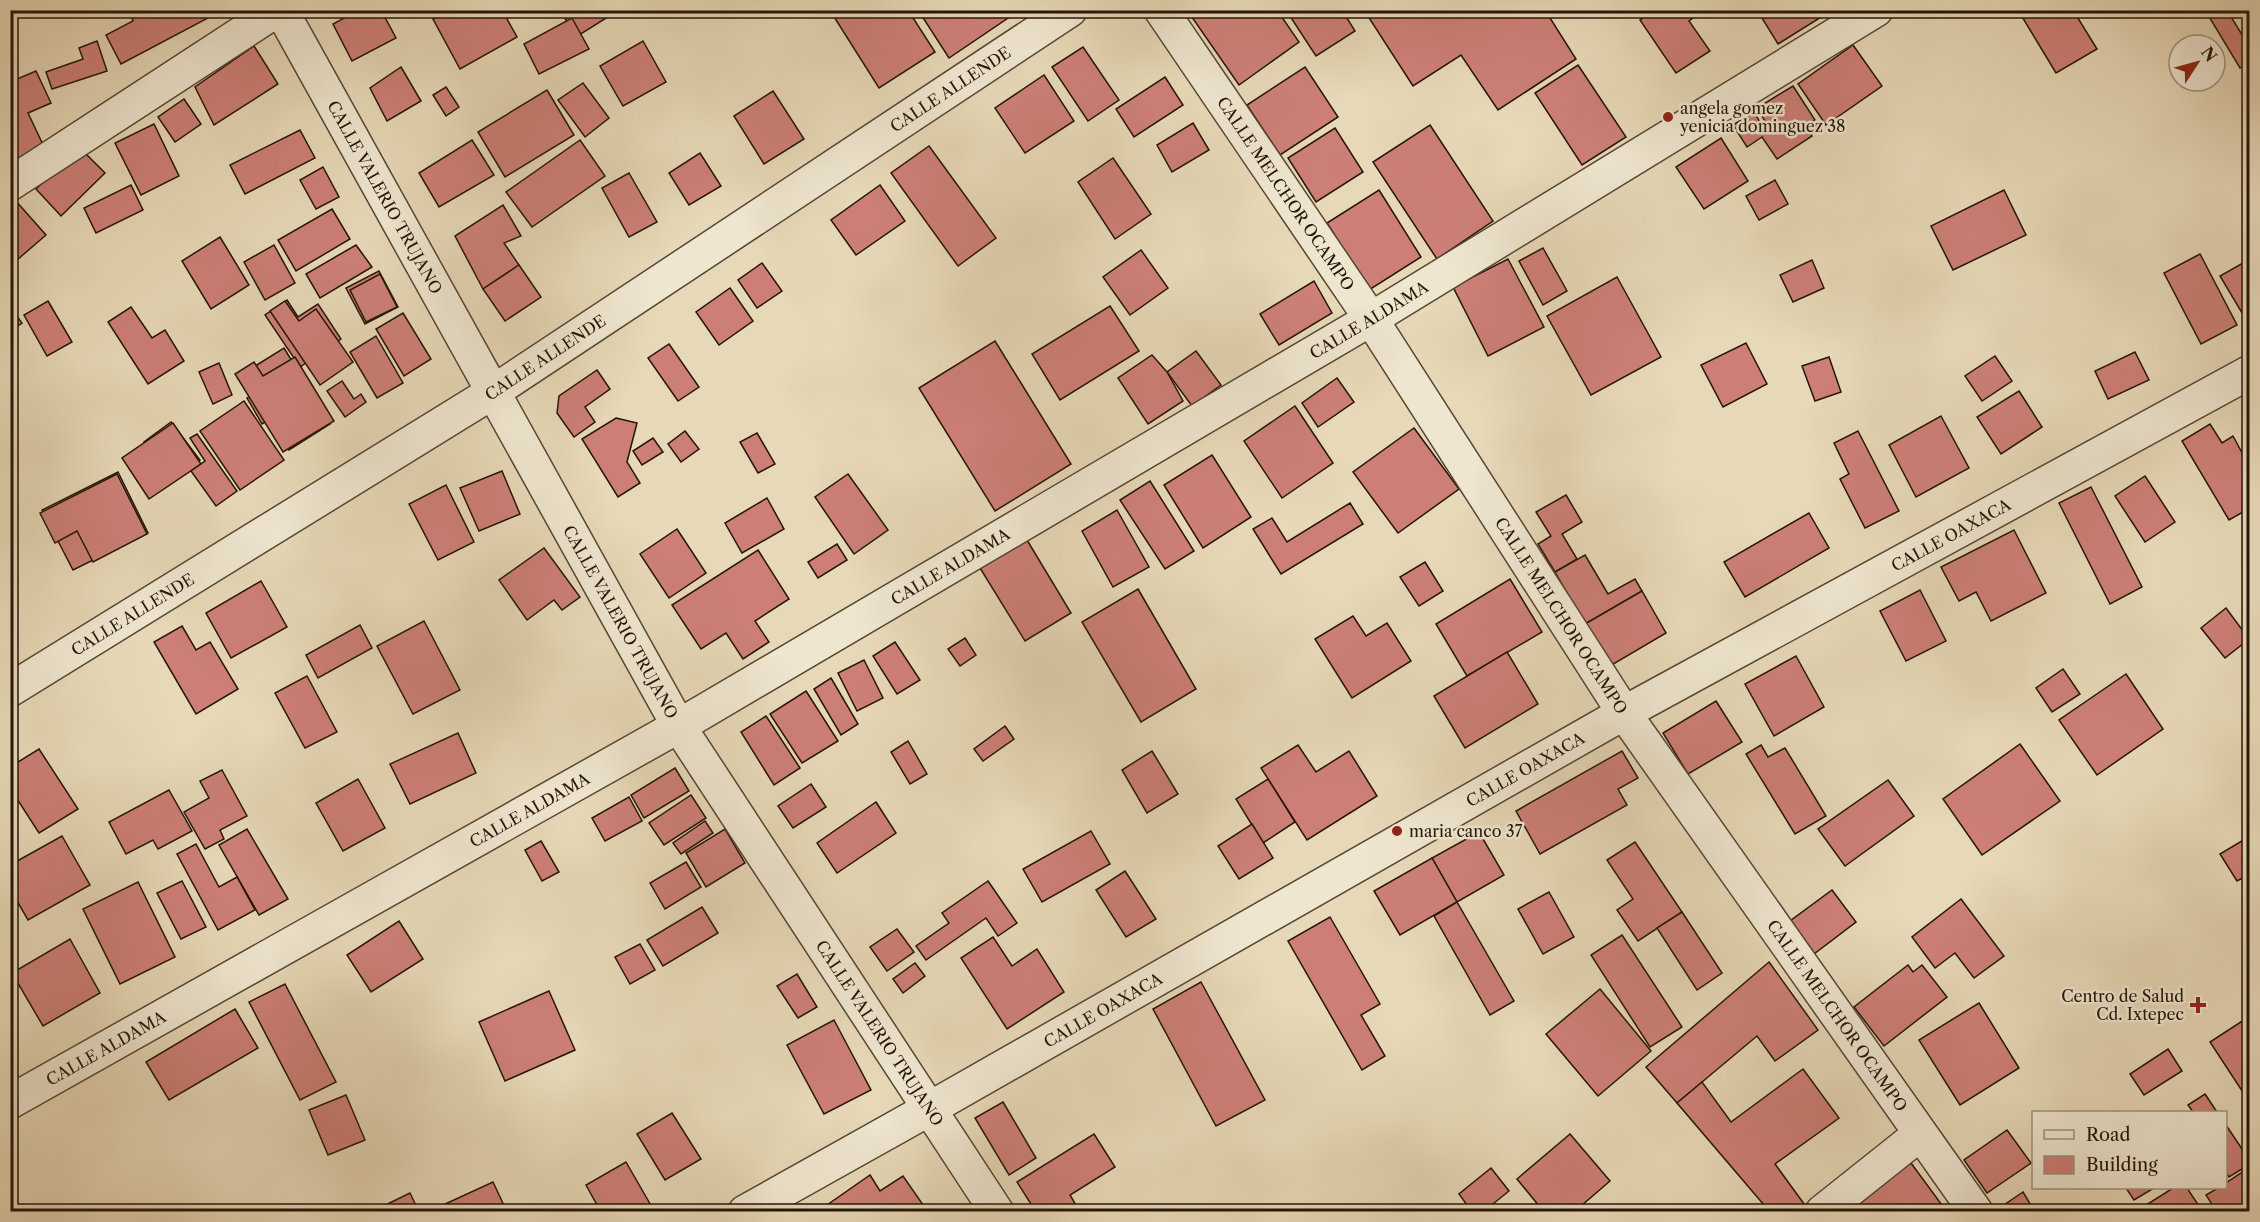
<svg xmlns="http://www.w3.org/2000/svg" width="2260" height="1222" viewBox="0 0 2260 1222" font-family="'Libre Caslon Text',serif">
<rect width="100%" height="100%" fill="#e7d8b7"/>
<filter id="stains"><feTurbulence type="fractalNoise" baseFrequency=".00333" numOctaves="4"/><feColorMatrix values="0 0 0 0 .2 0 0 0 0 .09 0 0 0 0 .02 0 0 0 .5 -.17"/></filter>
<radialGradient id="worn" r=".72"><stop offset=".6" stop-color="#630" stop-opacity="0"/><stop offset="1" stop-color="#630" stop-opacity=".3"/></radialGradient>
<g fill="#cd7f77" stroke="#241508" stroke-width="1.5">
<polygon points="128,10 204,10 208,18 121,64 106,35 133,21"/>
<polygon points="359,10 381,10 396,38 352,61 333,24"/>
<polygon points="449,10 502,10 517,37 460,69 433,19"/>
<polygon points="560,10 619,10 576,37"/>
<polygon points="833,10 908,10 935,52 879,88 831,12"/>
<polygon points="918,10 1007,10 1011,16 949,58"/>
<polygon points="1187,10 1277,10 1299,42 1239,85"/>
<polygon points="1286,10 1342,10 1355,31 1316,56"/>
<polygon points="1364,10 1545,10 1576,59 1498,110 1461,55 1413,86"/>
<polygon points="1655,10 1704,10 1689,21 1710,51 1676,73 1640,20"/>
<polygon points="1757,10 1824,10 1826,14 1778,44"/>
<polygon points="1994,10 2008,10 1998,17"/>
<polygon points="2018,10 2073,10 2097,49 2056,73"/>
<polygon points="2205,10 2227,10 2250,48 2250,62 2240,68"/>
<polygon points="572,18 589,49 539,74 524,44"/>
<polygon points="97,41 107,71 52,89 46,72 83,59 79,48"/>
<polygon points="643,41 666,82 623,106 600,66"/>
<polygon points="1853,45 1882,86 1826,125 1798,84"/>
<polygon points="254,46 278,84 214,125 195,87"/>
<polygon points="1083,47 1119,100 1088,121 1052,67"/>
<polygon points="1578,65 1626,137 1582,165 1535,93"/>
<polygon points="401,67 421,101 387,121 370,88"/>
<polygon points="1305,67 1338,117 1280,155 1247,105"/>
<polygon points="36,71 51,103 28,113 45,149 10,165 10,82"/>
<polygon points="1044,75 1074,121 1025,153 995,108"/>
<polygon points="1165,77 1183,105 1134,137 1116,109"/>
<polygon points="583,83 609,118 585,137 558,100"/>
<polygon points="1793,86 1815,120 1806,126 1812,136 1777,159 1762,137 1747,147 1733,125 1754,112 1761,124 1765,121 1757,108"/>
<polygon points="446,87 459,107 446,116 433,95"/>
<polygon points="547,90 574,135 505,177 478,132"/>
<polygon points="773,91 804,139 764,164 734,116"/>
<polygon points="184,99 201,124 175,142 158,117"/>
<polygon points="1193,123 1209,150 1172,172 1157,145"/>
<polygon points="154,124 179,176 141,195 115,143"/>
<polygon points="1430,125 1493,221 1437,259 1373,162"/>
<polygon points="1335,128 1363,172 1316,202 1288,158"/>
<polygon points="300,130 315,158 245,194 230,165"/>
<polygon points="1721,138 1748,181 1704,209 1676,167"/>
<polygon points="472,140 494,175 439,207 419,173"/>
<polygon points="580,140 605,176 532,227 506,192"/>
<polygon points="929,146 996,238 958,266 891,173"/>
<polygon points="79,147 105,173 61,216 36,189"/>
<polygon points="700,153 721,186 689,205 669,173"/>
<polygon points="1113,158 1151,214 1115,239 1078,182"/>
<polygon points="323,167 339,197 316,209 300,180"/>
<polygon points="629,173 657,222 629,237 602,188"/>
<polygon points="1775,180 1788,204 1759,220 1746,196"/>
<polygon points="131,185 143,210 96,233 84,208"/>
<polygon points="880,185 905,221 856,255 831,220"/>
<polygon points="1379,190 1421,257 1369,290 1327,223"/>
<polygon points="2004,190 2026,235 1953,270 1931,226"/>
<polygon points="15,200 46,235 10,266 10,204"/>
<polygon points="503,205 521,236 504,243 519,265 483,289 455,236"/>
<polygon points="332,209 350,239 296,271 278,240"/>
<polygon points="220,237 249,285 211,309 182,261"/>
<polygon points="274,245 295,283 265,300 244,262"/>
<polygon points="356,245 372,267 320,298 306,274"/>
<polygon points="1543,248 1567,291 1543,305 1519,261"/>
<polygon points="1141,250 1168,288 1130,315 1103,277"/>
<polygon points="2200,254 2237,325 2201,344 2164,273"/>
<polygon points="1508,259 1544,327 1488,356 1453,287"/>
<polygon points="2250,259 2250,315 2245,318 2220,276"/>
<polygon points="1812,260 1824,288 1793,302 1780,275"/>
<polygon points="762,263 782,291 757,308 738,280"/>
<polygon points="519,265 541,297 505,321 483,289"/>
<polygon points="379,271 398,307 365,324 346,288"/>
<polygon points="380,274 397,307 366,322 350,290"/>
<polygon points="1617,277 1661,357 1591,395 1547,316"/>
<polygon points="1314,281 1332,313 1279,345 1260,314"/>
<polygon points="730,288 753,321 719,345 696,312"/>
<polygon points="287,300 298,317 318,304 341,339 300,367 265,315"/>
<polygon points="48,301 72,342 47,356 24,315"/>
<polygon points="285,301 299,321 316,309 353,362 320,385 270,311"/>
<polygon points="1110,306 1139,351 1060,400 1032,354"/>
<polygon points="10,307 22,323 10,331"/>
<polygon points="131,307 152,338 165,330 184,361 148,384 108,322"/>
<polygon points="403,313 431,359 404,376 376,329"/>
<polygon points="376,336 403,383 377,398 350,352"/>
<polygon points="995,341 1071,464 995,511 919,388"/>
<polygon points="1746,343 1767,384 1723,407 1701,365"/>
<polygon points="669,344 699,387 678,401 648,358"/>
<polygon points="284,348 330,424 289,450 270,419 262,424 247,398 256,393 244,373"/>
<polygon points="1196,351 1221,385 1192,406 1167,372"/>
<polygon points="2135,352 2149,380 2108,399 2095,371"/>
<polygon points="1152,355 1167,372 1183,401 1148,424 1118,378"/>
<polygon points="1995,356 2012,381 1982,401 1965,376"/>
<polygon points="295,357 334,421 283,452 235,374 254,362 263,376"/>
<polygon points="1829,357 1841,392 1815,401 1802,366"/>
<polygon points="219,363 232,395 213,404 199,372"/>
<polygon points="597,370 610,389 585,407 595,422 574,437 557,413 559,396"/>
<polygon points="1337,378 1354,402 1318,427 1302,403"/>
<polygon points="342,381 354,399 361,394 366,402 345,417 327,391"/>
<polygon points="2019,391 2042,427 2001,454 1977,417"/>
<polygon points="244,401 284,460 240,490 200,431"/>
<polygon points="1295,406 1333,463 1282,498 1244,441"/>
<polygon points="1941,416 1969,468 1916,497 1889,445"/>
<polygon points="616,418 637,423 627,462 640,483 618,497 582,439"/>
<polygon points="171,422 200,460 173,480 144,442"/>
<polygon points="173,423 201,464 149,499 122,458"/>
<polygon points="2210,424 2222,443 2233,436 2246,460 2250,458 2250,508 2229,520 2182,441"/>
<polygon points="1414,428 1459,489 1398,533 1353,472"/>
<polygon points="685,431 699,449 681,462 668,444"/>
<polygon points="1858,431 1899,511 1865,528 1840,479 1849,474 1834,443"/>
<polygon points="757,433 775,464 758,473 740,442"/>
<polygon points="197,434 237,491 216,506 191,471 205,461 190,438"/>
<polygon points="653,438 663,452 642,465 633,451"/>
<polygon points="1212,455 1251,517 1203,548 1164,485"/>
<polygon points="502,471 520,514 479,531 460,488"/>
<polygon points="118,472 148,533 73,570 42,510"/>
<polygon points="117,474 147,534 93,562 77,531 55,543 40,513"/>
<polygon points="848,474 888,530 854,554 815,497"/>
<polygon points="2145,476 2175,522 2145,542 2115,496"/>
<polygon points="1150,481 1194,551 1165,569 1120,500"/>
<polygon points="446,485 474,542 438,560 409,504"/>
<polygon points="2091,487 2142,587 2110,604 2059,503"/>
<polygon points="1566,495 1582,522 1562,534 1577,559 1555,572 1538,544 1551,536 1536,512"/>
<polygon points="767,498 784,529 742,553 725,523"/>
<polygon points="1350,503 1363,524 1281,574 1253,529 1272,518 1287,542"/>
<polygon points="1117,510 1149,567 1113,587 1082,531"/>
<polygon points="1809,513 1829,548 1745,597 1724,562"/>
<polygon points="677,529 706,573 669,598 640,554"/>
<polygon points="2014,530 2046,593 1991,621 1976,592 1959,601 1941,567"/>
<polygon points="1027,540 1071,613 1025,641 980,568"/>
<polygon points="837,544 847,560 818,578 808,562"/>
<polygon points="544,548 580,597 562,610 554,600 527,620 499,580"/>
<polygon points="758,550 789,599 755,621 769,642 743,659 726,633 701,649 672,605"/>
<polygon points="1585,555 1608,594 1635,579 1642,591 1585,624 1555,572"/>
<polygon points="1425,562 1443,591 1419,606 1400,577"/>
<polygon points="1510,579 1542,632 1467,676 1436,624"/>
<polygon points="261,581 287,627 231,658 206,613"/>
<polygon points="1138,589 1196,689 1141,722 1082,622"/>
<polygon points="1920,590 1946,641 1906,661 1880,611"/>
<polygon points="1642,591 1666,633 1610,666 1585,624"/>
<polygon points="2226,608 2249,639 2225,658 2201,628"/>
<polygon points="1353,616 1366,636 1387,623 1411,661 1352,698 1315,639"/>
<polygon points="424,621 460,690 413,714 377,646"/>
<polygon points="360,625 372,648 318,678 306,655"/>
<polygon points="182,626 196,650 210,642 238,689 196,714 154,642"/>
<polygon points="965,638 976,655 960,666 948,649"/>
<polygon points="895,642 920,680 897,694 873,656"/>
<polygon points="1507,652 1538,704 1465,748 1434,696"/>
<polygon points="1796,656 1824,707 1774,736 1745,684"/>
<polygon points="864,660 883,698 857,711 838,673"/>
<polygon points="2063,669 2080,694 2052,712 2036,688"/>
<polygon points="2126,674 2163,729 2097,775 2059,720"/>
<polygon points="307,676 337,732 305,748 275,693"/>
<polygon points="831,678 858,724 841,735 814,689"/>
<polygon points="806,691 838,741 802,763 770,714"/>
<polygon points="1716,701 1742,742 1688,774 1663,733"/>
<polygon points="766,716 800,768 774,785 741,732"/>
<polygon points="1005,726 1014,739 983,761 974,749"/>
<polygon points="458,733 476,773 410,804 390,764"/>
<polygon points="908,741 927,774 910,784 891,752"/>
<polygon points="2020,744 2060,801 1982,855 1943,799"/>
<polygon points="1298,745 1316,772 1349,751 1377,796 1307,840 1261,768"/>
<polygon points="1761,745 1768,757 1785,748 1826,816 1795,834 1746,754"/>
<polygon points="39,749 78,809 39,833 10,788 10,767"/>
<polygon points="1152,751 1178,794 1147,813 1122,770"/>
<polygon points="1622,751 1638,778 1618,789 1627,805 1540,854 1516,811"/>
<polygon points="675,768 689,791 644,818 631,795"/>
<polygon points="222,770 247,816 220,830 224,839 205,849 184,812 209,798 200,781"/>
<polygon points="358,779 385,828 343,851 316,803"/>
<polygon points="1268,779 1295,822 1263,843 1236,799"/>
<polygon points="1888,780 1914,816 1845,866 1818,829"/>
<polygon points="811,784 826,807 793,828 778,806"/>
<polygon points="169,790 192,831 158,849 153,840 126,854 109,822"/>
<polygon points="691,795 706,818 664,845 649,823"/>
<polygon points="629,797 642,821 605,841 592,818"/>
<polygon points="876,802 896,833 837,873 817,843"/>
<polygon points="705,821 713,833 681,854 673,843"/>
<polygon points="1252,824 1273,858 1239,879 1218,846"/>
<polygon points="247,829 288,899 259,915 219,845"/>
<polygon points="725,829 745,863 706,887 686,853"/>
<polygon points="1091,831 1110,864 1042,902 1023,869"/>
<polygon points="1479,832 1504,875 1457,902 1432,858"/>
<polygon points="62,836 90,885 28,920 10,889 10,865"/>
<polygon points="2250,836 2250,874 2237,881 2220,854"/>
<polygon points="541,841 559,872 542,881 525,850"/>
<polygon points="1635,842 1682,912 1638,941 1617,910 1633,899 1607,860"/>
<polygon points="196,844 219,887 237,877 255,910 218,930 177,854"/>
<polygon points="1432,858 1457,902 1400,935 1374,891"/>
<polygon points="686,862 701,887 665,909 650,883"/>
<polygon points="1125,871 1156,919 1126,937 1096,890"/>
<polygon points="182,881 206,927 181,939 157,893"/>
<polygon points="988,881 1017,923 998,936 986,918 926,960 916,946 949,923 942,913"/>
<polygon points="138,882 175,957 120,984 83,909"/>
<polygon points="1832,890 1856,922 1814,954 1790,921"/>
<polygon points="1549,892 1574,937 1543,954 1518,909"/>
<polygon points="1961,899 2004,956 1974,978 1955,953 1935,968 1912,937"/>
<polygon points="1457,902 1514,1001 1490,1015 1434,916"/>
<polygon points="702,907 718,933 663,966 647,940"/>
<polygon points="1682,912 1722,973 1697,990 1657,928"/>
<polygon points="1330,917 1380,1004 1361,1015 1385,1056 1362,1070 1288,941"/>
<polygon points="399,921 423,959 371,992 347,955"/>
<polygon points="897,929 914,952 887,971 870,947"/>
<polygon points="1622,935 1682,1027 1650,1047 1591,955"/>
<polygon points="993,937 1012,966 1037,949 1064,992 1007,1029 961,958"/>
<polygon points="70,939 100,993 43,1026 12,973"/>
<polygon points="640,944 655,970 630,984 615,957"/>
<polygon points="1769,962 1818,1030 1775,1061 1757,1036 1677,1103 1646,1067"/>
<polygon points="915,963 925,976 903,993 893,979"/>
<polygon points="1908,965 1913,972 1922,965 1947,997 1884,1046 1854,1007"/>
<polygon points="797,974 817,1007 798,1018 777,986"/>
<polygon points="1201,982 1265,1100 1216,1126 1153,1009"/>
<polygon points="285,984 336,1082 300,1100 249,1002"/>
<polygon points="1600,989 1651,1051 1598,1096 1546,1034"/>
<polygon points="549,991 575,1050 505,1081 479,1022"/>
<polygon points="1979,1003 2019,1068 1960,1105 1919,1040"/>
<polygon points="235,1009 258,1048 169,1100 146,1062"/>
<polygon points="2250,1016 2250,1094 2246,1097 2210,1042"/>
<polygon points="834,1020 871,1090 824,1114 787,1045"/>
<polygon points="2168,1049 2182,1071 2144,1095 2130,1074"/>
<polygon points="1803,1069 1839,1118 1775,1164 1807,1208 1803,1212 1770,1212 1677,1103 1702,1082 1731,1122"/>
<polygon points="2205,1094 2217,1112 2193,1112 2188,1105"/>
<polygon points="346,1095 365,1140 328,1155 309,1110"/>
<polygon points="1003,1102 1036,1158 1009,1175 975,1118"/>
<polygon points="672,1113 701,1159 665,1180 637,1134"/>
<polygon points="2226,1125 2250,1161 2250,1164 2229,1177 2226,1172"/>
<polygon points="2007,1130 2031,1163 1987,1193 1964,1160"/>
<polygon points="1094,1134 1115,1167 1070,1195 1080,1212 1036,1212 1017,1182"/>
<polygon points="1570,1134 1610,1181 1574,1212 1544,1212 1517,1179"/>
<polygon points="626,1162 653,1209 649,1212 601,1212 586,1185"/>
<polygon points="1911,1163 1947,1212 1845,1212"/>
<polygon points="2250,1167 2250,1212 2217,1212 2206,1195 2218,1188 2226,1188 2226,1183"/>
<polygon points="1491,1168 1509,1191 1483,1212 1472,1212 1459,1194"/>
<polygon points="870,1175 880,1191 903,1176 928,1212 817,1212"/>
<polygon points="493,1182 507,1212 430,1211"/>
<polygon points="2126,1188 2154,1188 2134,1200"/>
<polygon points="2173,1188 2187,1188 2203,1212 2146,1212 2143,1207"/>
<polygon points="2023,1192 2035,1212 2004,1212 2001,1207"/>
<polygon points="410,1193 419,1212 371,1212"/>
</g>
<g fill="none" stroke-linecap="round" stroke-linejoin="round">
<g stroke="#554634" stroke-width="36">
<g id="street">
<path id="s1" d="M 281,10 L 678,725 L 997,1212"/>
<path id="s2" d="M 1161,10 L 1371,319 L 1624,713 L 1976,1212"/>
<polyline points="10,184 277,10"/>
<path id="s3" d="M 10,690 L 493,392 L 1070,10"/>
<path id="s4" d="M 10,1102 L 684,723 L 1371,319 L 1876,10"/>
<path id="s5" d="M 745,1212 L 929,1109 L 1624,713 L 2250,372"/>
<polyline points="1822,1212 1920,1134"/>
</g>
</g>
<use href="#street" stroke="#efe6d0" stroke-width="33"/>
</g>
<g fill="#8f2418" stroke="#efe6d0" stroke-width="2">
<circle cx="1668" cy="117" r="6"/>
<circle cx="1397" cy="831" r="6"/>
<path d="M2195 996h6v6h6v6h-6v6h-6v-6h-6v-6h6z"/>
</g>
<g text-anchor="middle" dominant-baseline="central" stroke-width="5" stroke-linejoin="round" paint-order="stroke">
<g font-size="16" fill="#241508" stroke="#efe6d0">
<text stroke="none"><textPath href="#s3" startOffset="1116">CALLE ALLENDE</textPath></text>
<text stroke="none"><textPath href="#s2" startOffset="222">CALLE MELCHOR OCAMPO</textPath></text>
<text stroke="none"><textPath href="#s1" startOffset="214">CALLE VALERIO TRUJANO</textPath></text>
<text stroke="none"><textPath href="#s4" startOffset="1568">CALLE ALDAMA</textPath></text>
<text stroke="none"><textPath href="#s3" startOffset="630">CALLE ALLENDE</textPath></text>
<text stroke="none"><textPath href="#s5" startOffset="1383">CALLE OAXACA</textPath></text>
<text stroke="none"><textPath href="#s4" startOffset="1082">CALLE ALDAMA</textPath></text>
<text stroke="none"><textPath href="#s3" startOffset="144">CALLE ALLENDE</textPath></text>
<text stroke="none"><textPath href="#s2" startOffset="726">CALLE MELCHOR OCAMPO</textPath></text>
<text stroke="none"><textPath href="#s1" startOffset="700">CALLE VALERIO TRUJANO</textPath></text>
<text stroke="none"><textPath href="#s5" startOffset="897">CALLE OAXACA</textPath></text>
<text stroke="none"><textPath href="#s4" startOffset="596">CALLE ALDAMA</textPath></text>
<text stroke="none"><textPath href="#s5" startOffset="411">CALLE OAXACA</textPath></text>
<text stroke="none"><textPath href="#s2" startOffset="1212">CALLE MELCHOR OCAMPO</textPath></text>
<text stroke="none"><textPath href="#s1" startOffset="1186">CALLE VALERIO TRUJANO</textPath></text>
<text stroke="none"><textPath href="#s4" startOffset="110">CALLE ALDAMA</textPath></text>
</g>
<g font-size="16" fill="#241508" stroke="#efe6d0" text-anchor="start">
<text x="1680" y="108">angela gomez<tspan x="1680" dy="18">yenicia dominguez 38</tspan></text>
<text x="1409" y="831">maria canco 37</text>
<text x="2184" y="996" text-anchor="end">Centro de Salud<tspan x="2184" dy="18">Cd. Ixtepec</tspan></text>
</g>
</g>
<rect width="2260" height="1222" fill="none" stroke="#e7d8b7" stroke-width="36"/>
<rect x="12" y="12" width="2236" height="1198" fill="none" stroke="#241508" stroke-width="3"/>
<rect x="18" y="18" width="2224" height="1186" fill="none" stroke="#241508" stroke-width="1.5"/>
<rect x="2032" y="1111" width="195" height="78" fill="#efe6d0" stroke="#9e9280" stroke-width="1.5"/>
<rect x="2044" y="1130" width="30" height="9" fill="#efe6d0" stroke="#9e9280" stroke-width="1.5"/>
<text x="2086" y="1141" font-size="18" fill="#241508">Road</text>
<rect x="2044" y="1156" width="30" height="18" fill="#cd7f77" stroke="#9e9280" stroke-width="1.5"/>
<text x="2086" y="1171" font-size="18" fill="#241508">Building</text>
<g transform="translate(2197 63) rotate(54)"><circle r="28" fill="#efe6d0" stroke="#9e9280" stroke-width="1.5"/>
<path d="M0-4.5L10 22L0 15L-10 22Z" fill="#8f2418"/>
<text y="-9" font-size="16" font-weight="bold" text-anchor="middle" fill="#241508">N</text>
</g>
<rect width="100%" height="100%" filter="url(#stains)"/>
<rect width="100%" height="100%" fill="url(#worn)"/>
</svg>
